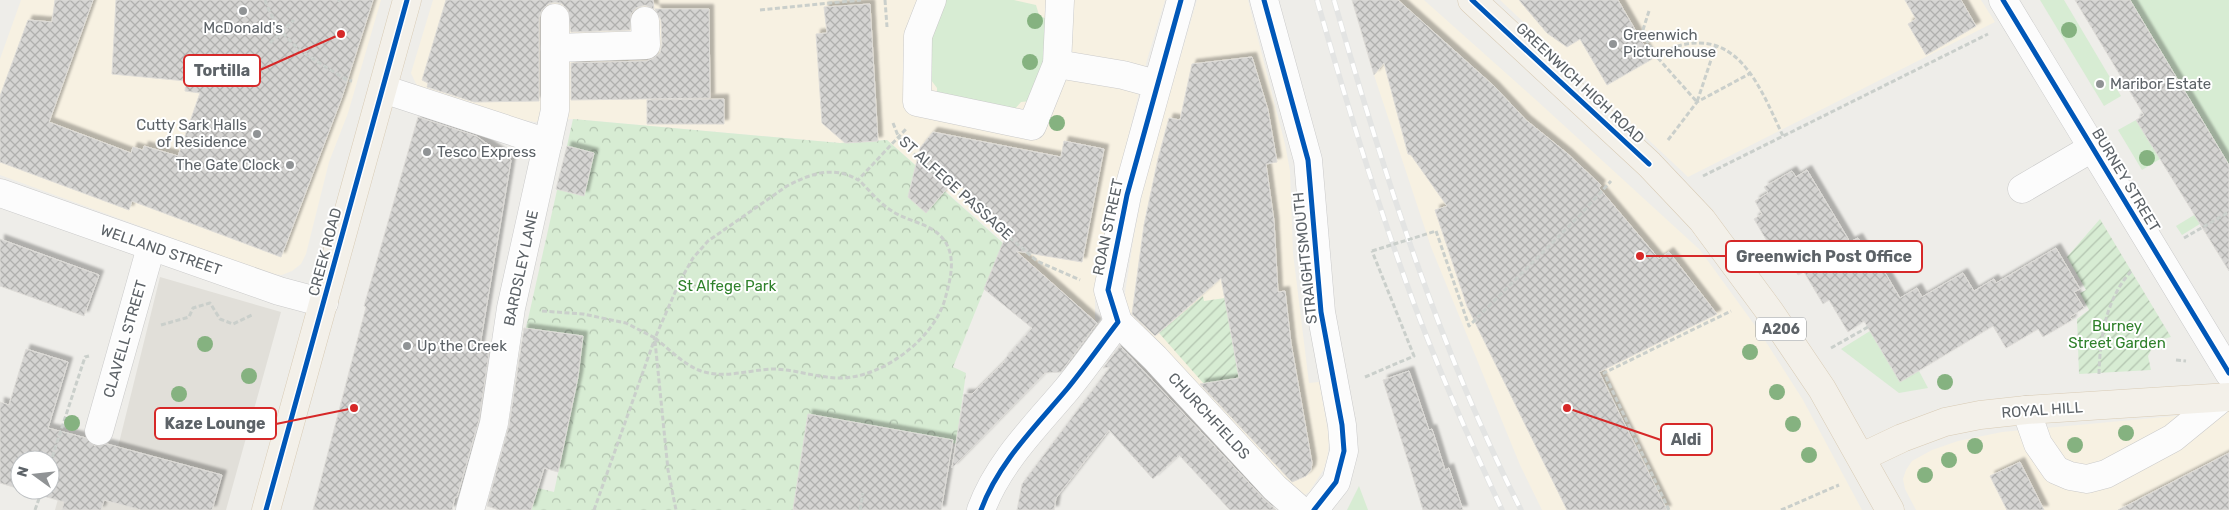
<svg xmlns="http://www.w3.org/2000/svg" width="2229" height="510" viewBox="0 0 2229 510" font-family="Rubik,sans-serif">
<defs>
<pattern id="forest-crowns" width="20" height="18" patternUnits="userSpaceOnUse" patternTransform="scale(1.25)"><rect width="20" height="18" fill="#d7ecd3"/><path d="M2 6a3 3 0 1 1 6 0M12 15a3 3 0 1 1 6 0" fill="none" stroke="#b2c3af"/></pattern>
<pattern id="garden-furrows" width="10" height="10" patternUnits="userSpaceOnUse" patternTransform="scale(1.25)"><rect width="10" height="10" fill="#d7ecd3"/><path d="M-1 1l2-2M0 10L10 0M9 11l2-2" fill="none" stroke="#b2c3af"/></pattern>
<pattern id="building-cross-hatch" width="8" height="8" patternUnits="userSpaceOnUse" patternTransform="scale(1.25)"><rect width="8" height="8" fill="#d5d4d2"/><path d="M0 0l8 8M0 8l8-8" fill="none" stroke="#b0b0ae"/></pattern>
<filter id="shadow"><feDropShadow dx="4.5" dy="-4.5" stdDeviation="1" flood-color="#0004"/></filter>
</defs>
<rect width="100%" height="100%" fill="#eeede9"/>
<g fill="#f7f1e2">
<polygon points="21,0 381,0 348,113 329,162 306,254 301,264 292,271 282,275 271,274 0,175 0,59"/>
<polygon points="433,0 1165,0 1147,60 1102,243 1095,284 1095,321 887,140 840,143 573,119 535,122 488,114 420,87 416,84 411,73"/>
<polygon points="1197,0 1248,0 1285,144 1290,171 1293,253 1309,383 1319,382 1329,437 1328,453 1324,469 1309,492 1303,496 1296,496 1131,317 1126,306 1125,293 1134,235 1146,175"/>
<polygon points="1352,0 1424,0 1535,99 1700,250 1759,331 1803,400 1862,510 1542,510 1520,465 1431,247 1374,75"/>
<polygon points="1500,0 1981,0 1995,22 1688,177"/>
<polygon points="2229,411 2229,510 1916,510 1905,489 1903,479 1906,470 1912,461 1932,450 1958,441 2002,432"/>
</g>
<polygon fill="#e1dfd9" points="160,277 281,312 226,510 55,510 75,438 82,437 118,447"/>
<g fill="#d7ecd3">
<polygon points="942,0 1014,0 1036,5 1039,15 1048,20 1044,61 1031,101 1021,102 1014,110 937,93 937,88 931,80 930,37"/>
<polygon points="2040,0 2064,0 2121,96 2104,106"/>
<polygon points="2130,0 2229,0 2229,165"/>
<polygon points="2136,120 2160,159 2142,170 2118,130"/>
<polygon points="2229,194 2229,206 2182,235 2176,226"/>
<polygon points="1870,331 1901,381 1919,371 1928,388 1899,393 1841,349"/>
<polygon points="1359,486 1368,510 1347,510"/>
</g>
<polygon fill="url(#forest-crowns)" points="573,119 840,143 887,140 1003,243 953,367 966,373 956,444 953,443 953,440 808,414 793,510 531,510 538,488 554,492 576,389 583,336 526,328"/>
<g fill="url(#garden-furrows)">
<polygon points="2100,219 2171,337 2156,341 2148,356 2151,370 2079,374 2077,319 2089,310 2080,293 2086,290 2067,257"/>
<polygon points="1203,296 1204,301 1225,298 1239,378 1204,384 1159,333"/>
</g>
<g fill="url(#building-cross-hatch)" stroke="#dedcd8" filter="url(#shadow)">
<polygon points="55,0 93,0 49,122 131,153 133,147 143,150 144,146 178,156 200,93 185,91 186,81 112,74 116,0 373,0 342,97 281,257 132,201 129,210 0,162 0,96 28,20 52,22"/>
<polygon points="446,0 653,0 654,9 645,5 636,8 631,14 630,30 571,32 568,10 562,4 555,2 548,4 542,10 539,18 539,101 474,102 427,87 428,83 422,80"/>
<polygon points="1352,0 1398,0 1494,86 1526,120 1568,154 1601,185 1599,188 1659,259 1669,252 1717,314 1599,372 1667,510 1567,510 1467,306 1435,210 1447,206 1411,155 1408,154 1384,63 1374,75"/>
<polygon points="1519,0 1618,0 1652,59 1607,85 1580,39 1567,47 1547,33"/>
<polygon points="1905,0 1961,0 1976,26 1926,55 1908,24 1916,19"/>
<polygon points="2075,0 2130,0 2229,165 2229,271 2136,120 2144,115"/>
<polygon points="870,4 878,141 845,143 822,123 816,34 827,33 824,7"/>
<polygon points="655,9 709,9 710,98 571,100 571,63 647,61 654,58 660,53 662,44 661,20"/>
<polygon points="1252,57 1268,110 1277,162 1266,164 1274,221 1278,292 1285,291 1291,343 1312,463 1311,470 1306,476 1292,482 1200,384 1239,378 1221,278 1155,336 1132,314 1144,225 1158,159 1169,118 1180,120 1192,64"/>
<polygon points="724,99 724,124 647,124 647,100"/>
<polygon points="418,117 476,136 511,160 479,351 489,353 479,420 457,497 455,497 452,510 313,510 366,307 364,306"/>
<polygon points="933,132 1061,157 1064,141 1104,149 1082,262 1016,251 1097,323 1061,372 1045,373 952,468 964,394 972,394 1005,361 1004,360 1032,328 984,289 1009,228 954,180 926,213 908,197 920,148"/>
<polygon points="567,146 594,153 584,196 556,189"/>
<polygon points="1807,170 1850,242 1858,238 1876,269 1881,266 1900,298 1917,288 1922,297 1963,273 1974,291 1994,279 1996,283 2056,248 2080,289 2074,292 2084,308 2070,317 2072,320 2043,337 2038,329 2006,348 1993,326 1900,382 1864,321 1848,332 1829,300 1823,304 1804,272 1798,275 1779,243 1771,248 1754,219 1762,214 1755,201 1768,193 1764,187 1792,171 1796,177"/>
<polygon points="0,239 99,275 84,316 0,286"/>
<polygon points="524,328 583,336 578,377 558,472 544,468 531,510 499,510 487,506 509,425"/>
<polygon points="1120,346 1264,499 1276,510 1230,510 1179,455 1153,479 1109,430 1056,498 1054,510 1017,510 1022,484 1110,367 1103,368"/>
<polygon points="26,349 68,362 48,428 86,438 95,446 107,444 222,475 212,510 141,510 104,500 101,510 62,510 64,502 23,490 50,490 50,460 20,460 20,489 0,483 0,402 9,405"/>
<polygon points="1409,371 1429,430 1432,429 1445,470 1449,468 1463,510 1423,510 1383,380"/>
<polygon points="808,414 953,440 941,510 793,510"/>
<polygon points="2229,453 2229,510 2118,510"/>
<polygon points="2020,462 2044,510 2007,510 1990,476"/>
</g>
<g fill="none" stroke-linecap="round" stroke-linejoin="round">
<g stroke="#cacaca" stroke-width="29">
<g id="minor">
<polyline points="932,0 918,36 917,102 1032,126 1057,64 1060,0"/>
<polyline points="1181,0 1127,195 1108,290 1118,322 1155,358 1275,488 1300,510"/>
<polyline points="1264,0 1308,160 1321,312 1342,425 1344,451 1336,482 1314,510"/>
<polyline points="2003,0 2229,373"/>
<polyline points="555,48 646,45 645,21"/>
<polyline points="1057,64 1123,75 1156,84"/>
<polyline points="383,89 548,143"/>
<polyline points="2022,189 2092,148"/>
<polyline points="0,193 279,291 324,303"/>
<polyline points="2026,410 2038,444 2056,470 2070,476 2087,479 2106,474 2173,438 2222,398"/>
<polyline points="99,431 151,247"/>
<polyline points="470,510 494,423 511,308 555,110 555,18"/>
<path d="M 981,510 C 998,463 1035,427 1067,389 C 1085,367 1101,344 1118,322"/>
</g>
</g>
<g stroke="#d8cbb5" stroke-width="29">
<g id="major">
<polyline points="1472,0 1649,164 1702,220 1770,312 1822,389 1890,510"/>
<polyline points="1862,457 1902,438 1945,422 1980,415 2026,410 2229,397"/>
<polyline points="266,510 407,0"/>
</g>
</g>
<g stroke="#cacfcb" stroke-width="3" stroke-dasharray="5 2.5" stroke-linecap="butt">
<path d="M 265,0 C 281,45 309,56 347,80 L 352,81"/>
<polyline points="885,0 887,27"/>
<polyline points="339,2 339,0"/>
<polyline points="760,10 861,0"/>
<polyline points="1649,11 1642,33 1657,57 1697,102 1716,45"/>
<polyline points="270,43 294,20"/>
<path d="M 1657,57 C 1664,53 1671,48 1678,46 C 1740,28 1762,92 1783,136"/>
<polyline points="893,123 899,138 920,160 1037,261 1080,280"/>
<polyline points="1668,140 1697,102 1751,73"/>
<polyline points="1703,176 1988,34"/>
<polyline points="1436,231 1469,326 1580,215 1611,181"/>
<polyline points="2184,238 2229,212"/>
<path d="M 542,311 L 583,314 L 626,323 L 655,338 L 680,281 L 693,258 L 708,241 L 787,186 C 810,174 834,165 858,180 L 906,129"/>
<polyline points="161,325 189,317 193,308 210,303 220,319 233,324 252,315"/>
<path d="M 655,338 C 669,349 684,365 701,371 C 725,379 748,370 772,369 C 795,369 817,378 840,378 C 882,378 934,339 945,299 C 950,281 956,260 946,243 C 934,223 910,223 892,211 C 879,203 870,191 859,180"/>
<polyline points="655,341 668,470 676,510"/>
<polyline points="1831,348 1868,327"/>
<polyline points="2176,360 2186,361"/>
<path d="M 2099,374 C 2100,336 2106,299 2132,270"/>
<polyline points="1365,377 1414,356 1372,251"/>
<polyline points="50,464 85,357 89,356"/>
<polyline points="35,510 42,490"/>
<polyline points="594,510 655,338"/>
<polyline points="860,510 863,493"/>
<polyline points="1669,510 1604,373 1731,311"/>
<polyline points="1781,510 1839,485"/>
</g>
<use href="#minor" stroke="#fcfcfc" stroke-width="28"/>
<use href="#major" stroke="#f3f0e9" stroke-width="28"/>
<g stroke="#e3e4e3" stroke-width="5.5">
<g id="rail">
<path d="M 1317,0 C 1344,94 1372,187 1405,279 C 1433,358 1467,434 1502,510"/>
<path d="M 1334,0 C 1384,174 1439,348 1521,510"/>
</g>
</g>
<use href="#rail" stroke="#fff" stroke-width="4" stroke-dasharray="11" stroke-linecap="butt"/>
<polyline stroke="#cacfcb" stroke-width="3" stroke-dasharray="5 2.5" stroke-linecap="butt" points="1372,251 1436,231"/>
<g stroke="#fff" stroke-width="8">
<g id="cycleway">
<polyline points="1264,0 1308,160 1321,312 1342,425 1344,451 1336,482 1314,510"/>
<polyline points="1472,0 1649,164"/>
<polyline points="2003,0 2229,373"/>
<polyline points="266,510 407,0"/>
<path d="M 981,510 C 998,463 1035,427 1067,389 C 1085,367 1101,344 1118,322 L 1108,290 L 1127,195 L 1181,0"/>
</g>
</g>
<use href="#cycleway" stroke="#0057b8" stroke-width="5"/>
</g>
<g fill="#85b280">
<circle cx="1035" cy="21" r="8"/>
<circle cx="2069" cy="30" r="8"/>
<circle cx="1030" cy="62" r="8"/>
<circle cx="1057" cy="123" r="8"/>
<circle cx="2147" cy="158" r="8"/>
<circle cx="205" cy="344" r="8"/>
<circle cx="1750" cy="352" r="8"/>
<circle cx="249" cy="376" r="8"/>
<circle cx="1945" cy="382" r="8"/>
<circle cx="1777" cy="392" r="8"/>
<circle cx="179" cy="394" r="8"/>
<circle cx="72" cy="423" r="8"/>
<circle cx="1793" cy="424" r="8"/>
<circle cx="2126" cy="433" r="8"/>
<circle cx="2075" cy="445" r="8"/>
<circle cx="1975" cy="446" r="8"/>
<circle cx="1809" cy="455" r="8"/>
<circle cx="1949" cy="460" r="8"/>
<circle cx="1925" cy="475" r="8"/>
</g>
<g fill="#909395" stroke="#fff" stroke-width="2">
<circle cx="243" cy="11" r="5"/>
<circle cx="1613" cy="44" r="5"/>
<circle cx="2100" cy="84" r="5"/>
<circle cx="257" cy="134" r="5"/>
<circle cx="427" cy="152" r="5"/>
<circle cx="290" cy="165" r="5"/>
<circle cx="407" cy="346" r="5"/>
</g>
<g text-anchor="middle" dominant-baseline="central" stroke-width="4" stroke-linejoin="round" paint-order="stroke">
<rect fill="#fff" stroke="#8e9295" stroke-width="1" x="1756" y="317.5" width="50" height="23" rx="4"/>
<g font-size="14" font-weight="bold" fill="#5d6368">
<text x="1781" y="329">A206</text>
</g>
<g font-size="15" fill="#5d6368" stroke="#fff" text-anchor="start">
<text x="243" y="28" text-anchor="middle">McDonald's</text>
<text x="1623" y="35">Greenwich<tspan x="1623" dy="17">Picturehouse</tspan></text>
<text x="2110" y="84">Maribor Estate</text>
<text x="247" y="125" text-anchor="end">Cutty Sark Halls<tspan x="247" dy="17">of Residence</tspan></text>
<text x="437" y="152">Tesco Express</text>
<text x="280" y="165" text-anchor="end">The Gate Clock</text>
<text x="417" y="346">Up the Creek</text>
</g>
<g font-size="15" fill="#5d6368" stroke="#fff">
<text transform="translate(1580 83) rotate(43)">GREENWICH HIGH ROAD</text>
<text transform="translate(2126 180) rotate(59)">BURNEY STREET</text>
<text transform="translate(956 188) rotate(42)">ST ALFEGE PASSAGE</text>
<text transform="translate(1108 227) rotate(-78)">ROAN STREET</text>
<text transform="translate(161 250) rotate(19)">WELLAND STREET</text>
<text transform="translate(325 252) rotate(-75)">CREEK ROAD</text>
<text transform="translate(1305 258) rotate(-96)">STRAIGHTSMOUTH</text>
<text transform="translate(521 268) rotate(-78)">BARDSLEY LANE</text>
<text transform="translate(125 339) rotate(-74)">CLAVELL STREET</text>
<text transform="translate(2042 410) rotate(-4)">ROYAL HILL</text>
<text transform="translate(1209 416) rotate(47)">CHURCHFIELDS</text>
</g>
<g font-size="15" fill="#2f812b" stroke="#fff">
<text x="727" y="286">St Alfege Park</text>
<text x="2117" y="326">Burney<tspan x="2117" dy="17">Street Garden</tspan></text>
</g>
</g>
<path fill="none" stroke="#d62828" stroke-width="2" d="M341 34L260 70M1640 256L1726 256M354 408L276 424M1567 408L1661 440"/>
<g fill="#d62828" stroke="#fff" stroke-width="2">
<circle cx="341" cy="34" r="5"/>
<circle cx="1640" cy="256" r="5"/>
<circle cx="354" cy="408" r="5"/>
<circle cx="1567" cy="408" r="5"/>
</g>
<g fill="#fff" stroke="#d62828" stroke-width="2">
<rect x="184" y="55" width="76" height="31" rx="5"/>
<rect x="1726" y="241" width="196" height="31" rx="5"/>
<rect x="155" y="408" width="121" height="31" rx="5"/>
<rect x="1661" y="424" width="51" height="31" rx="5"/>
</g>
<g font-size="16" text-anchor="middle" font-weight="bold" fill="#5d6368">
<text x="222" y="76">Tortilla</text>
<text x="1824" y="262">Greenwich Post Office</text>
<text x="215" y="429">Kaze Lounge</text>
<text x="1686" y="445">Aldi</text>
</g>
<g transform="translate(35 475) rotate(285)"><circle r="24" fill="#ffffff" stroke="#bec1c3"/>
<path d="M0-4L9 19L0 12L-9 19Z" fill="#909395"/>
<text y="-8" font-size="14" font-weight="bold" text-anchor="middle" fill="#5d6368">N</text>
</g>
</svg>
